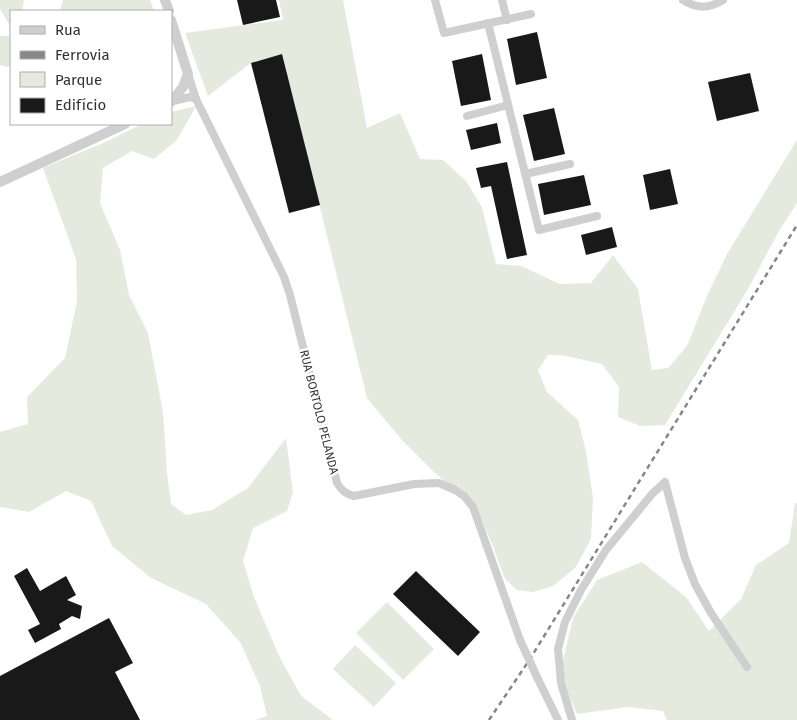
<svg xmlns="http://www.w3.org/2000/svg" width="797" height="720" viewBox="0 0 797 720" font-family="'Fira Sans',sans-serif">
<rect width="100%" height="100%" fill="#fff"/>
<g fill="#e4ebde">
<polygon points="0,0 24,0 22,11 11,11 11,65 7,67 0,65 0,36 10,36 9,24 0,9"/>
<polygon points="63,0 150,0 154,11 60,11"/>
<polygon points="279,0 343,0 367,128 400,113 420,159 443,160 466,181 482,207 496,264 521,266 560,284 591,283 613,255 638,289 652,370 668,368 687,346 707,296 727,254 797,140 797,203 779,231 748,289 665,425 640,426 618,417 619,387 602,364 561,355 548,355 538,370 547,392 578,420 586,451 593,498 591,539 576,567 553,586 533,592 517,590 505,579 492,544 476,506 434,472 402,440 367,398 282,54 251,63 208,96 185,33 283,20"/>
<polygon points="196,106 177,140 154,159 132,151 103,168 100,203 120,250 129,295 148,333 163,412 167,473 171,504 186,515 212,510 248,488 286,438 293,492 287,511 253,528 243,561 254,597 279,656 301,696 333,720 255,720 267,716 260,686 240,642 206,604 151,578 112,546 91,501 66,491 29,512 0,507 0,432 28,424 27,397 65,358 77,301 76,259 43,168 103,143 142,124 171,124 171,112"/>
<polygon points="795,503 797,503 797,720 667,720 663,711 629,707 577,714 569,696 561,669 573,618 597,580 642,562 686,597 709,631 741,599 756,565 789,543"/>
<polygon points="387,602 434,649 403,680 356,633"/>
<polygon points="355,645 396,683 374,707 333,669"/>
</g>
<g fill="#191919">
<polygon points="237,0 276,0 280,17 243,25"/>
<polygon points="537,32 547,78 516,85 507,39"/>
<polygon points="282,54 320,205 289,213 251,63"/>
<polygon points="482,54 491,100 461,106 452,61"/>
<polygon points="750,73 759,111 717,121 708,82"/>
<polygon points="554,108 565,154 534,161 523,115"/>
<polygon points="497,123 501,143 471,150 466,130"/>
<polygon points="507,162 527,255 507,259 491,186 481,188 476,168"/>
<polygon points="670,169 678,204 650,210 643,175"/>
<polygon points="584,175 591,205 544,215 538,184"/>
<polygon points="612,227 617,247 586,255 581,235"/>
<polygon points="27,568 40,591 66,576 76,595 67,600 82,606 80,619 72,616 59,624 61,629 35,643 28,630 40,624 14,576"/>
<polygon points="416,571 480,632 458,656 393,594"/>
<polygon points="109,618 133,663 115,672 140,720 0,720 0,676"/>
</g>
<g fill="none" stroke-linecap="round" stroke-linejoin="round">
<g stroke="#cfcfcf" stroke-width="8">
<polyline points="435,0 444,33 531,14"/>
<polyline points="502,0 507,20"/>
<path d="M 683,0 C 698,9 708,9 723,0"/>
<polyline points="488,23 539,230 597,216"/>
<path d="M 188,74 L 196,99 L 284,277 L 290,295 L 337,483 C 342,491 346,494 354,496 L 414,484 L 439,483 L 455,490 L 464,496 L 473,507 L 520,640"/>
<polyline points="173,101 190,97 196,99"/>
<polyline points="467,116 508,105"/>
<polyline points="525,174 570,164"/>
<polyline points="537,677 558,720"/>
<polyline points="572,720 561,683 558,649 565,622 581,590 606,550 652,494 665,482 685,558 695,584 711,613 747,667"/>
</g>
<g stroke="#cfcfcf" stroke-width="10">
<polyline points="165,0 169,11"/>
<polyline points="171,20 188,74 183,87 171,102"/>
<polyline points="0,182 125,124"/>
</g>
<polyline stroke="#878787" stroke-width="2.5" stroke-dasharray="5 4" stroke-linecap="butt" points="489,720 530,659 797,225"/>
<polyline stroke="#cfcfcf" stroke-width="8" points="520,640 537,677"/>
</g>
<g text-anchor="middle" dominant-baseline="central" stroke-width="5" stroke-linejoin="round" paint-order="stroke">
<g font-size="12" fill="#323232" stroke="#fff">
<text transform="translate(319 412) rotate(76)">RUA BORTOLO PELANDA</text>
</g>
</g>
<rect x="10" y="10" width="162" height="115" fill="#ffffff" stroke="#adadad"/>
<rect x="20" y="26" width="25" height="8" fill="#cfcfcf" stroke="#adadad"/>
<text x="55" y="35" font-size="15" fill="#323232">Rua</text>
<rect x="20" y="51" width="25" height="8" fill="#878787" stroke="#adadad"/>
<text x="55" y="60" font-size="15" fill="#323232">Ferrovia</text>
<rect x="20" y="72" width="25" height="15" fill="#e4ebde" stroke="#adadad"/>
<text x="55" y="85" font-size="15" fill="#323232">Parque</text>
<rect x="20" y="98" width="25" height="15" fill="#191919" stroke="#adadad"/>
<text x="55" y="110" font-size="15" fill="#323232">Edifício</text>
</svg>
